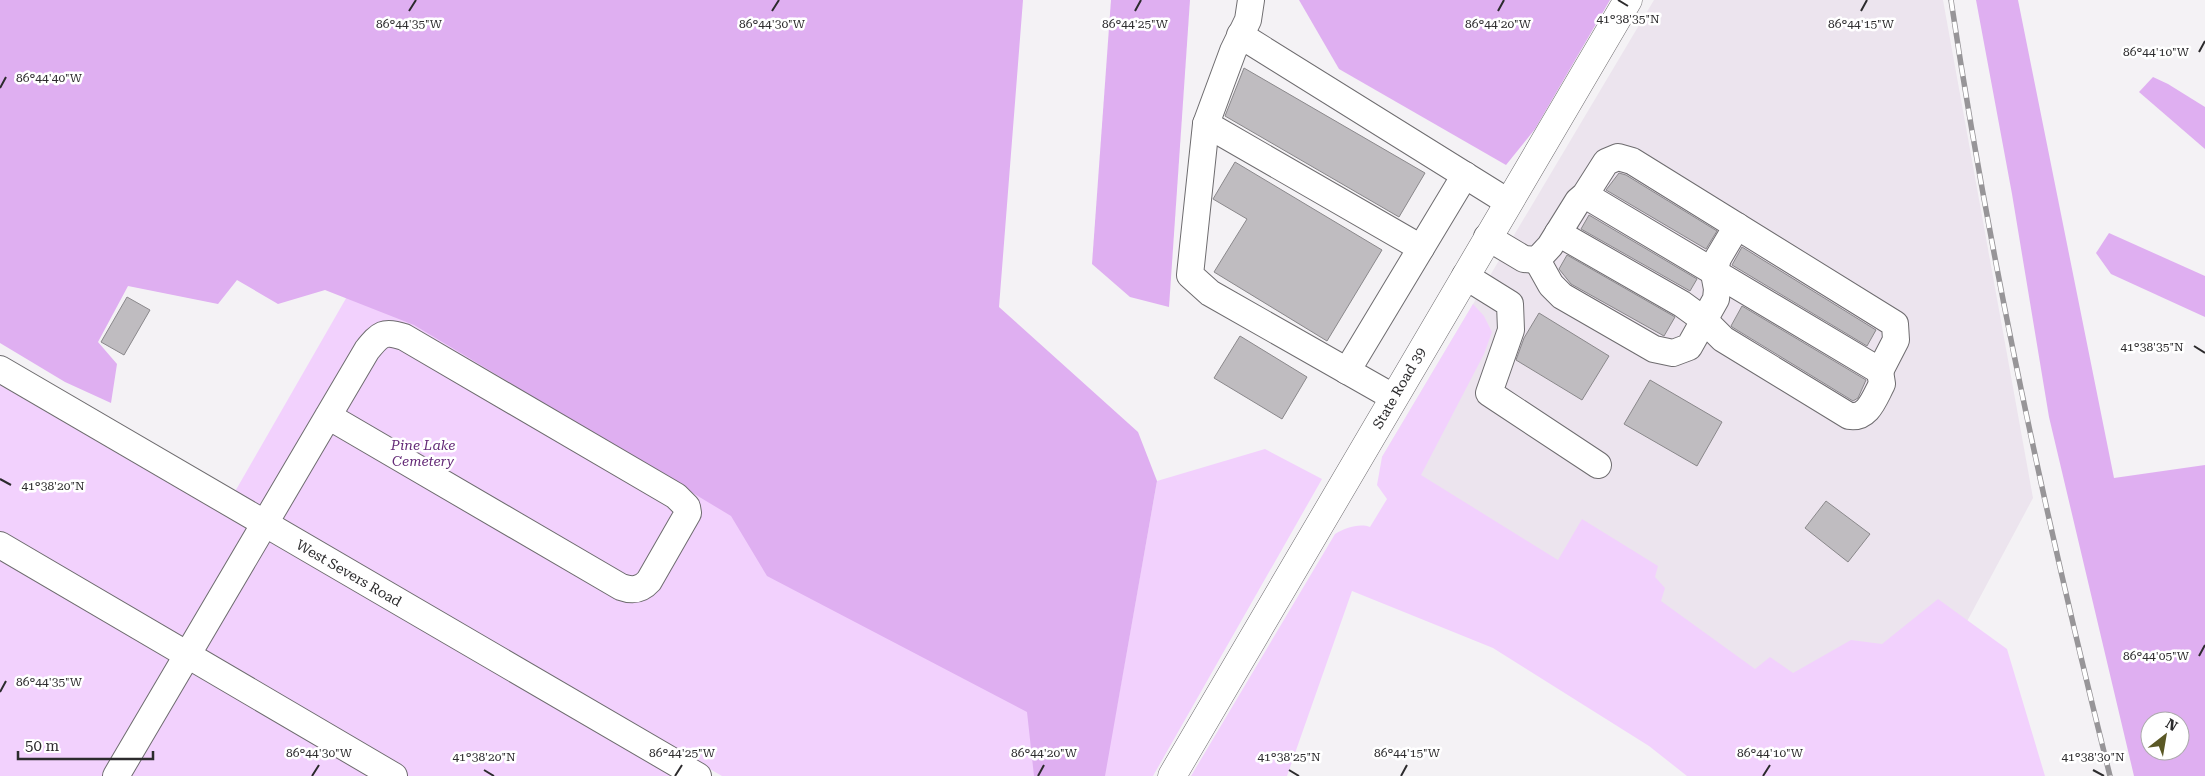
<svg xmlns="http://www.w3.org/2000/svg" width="2205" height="776" viewBox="0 0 2205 776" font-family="'Roboto Serif',serif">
<rect width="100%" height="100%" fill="#f4f2f5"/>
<polygon fill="#ece4ee" points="1654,0 1943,0 2033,498 1886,773 1382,457"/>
<g fill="#f2d1fd">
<polygon points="364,267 1117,706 1157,481 1265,449 1322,479 1153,776 722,776 233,495"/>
<path d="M 1473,304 L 1484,316 L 1492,332 L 1484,354 L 1421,475 L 1558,560 L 1582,519 L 1658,566 L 1655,577 L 1665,588 L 1661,601 L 1755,669 L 1770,657 L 1793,673 L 1851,640 L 1882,644 L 1938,599 L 2007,649 L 2045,776 L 1687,776 L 1649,746 L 1493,648 L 1352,591 L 1287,776 L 1191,776 L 1335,534 C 1345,528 1359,523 1370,527 L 1387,499 L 1377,485 L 1382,457 Z"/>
<polygon points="0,385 672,776 0,776"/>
</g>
<g fill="#dfaff1" fill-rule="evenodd">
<polygon points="0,0 1023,0 999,307 1138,432 1157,481 1105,776 1034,776 1027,712 767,576 731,516 414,325 325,290 278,304 237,280 218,304 128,286 98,342 117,364 111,403 65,382 0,343"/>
<polygon points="1111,0 1190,0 1169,307 1130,297 1092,264"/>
<polygon points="1299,0 1610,0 1535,129 1506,165 1339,69"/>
<path d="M 1976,0 L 2018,0 L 2114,478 L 2205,465 L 2205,776 L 2134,776 L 2049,417 L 2012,194 ZM 2150,721 L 2180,721 L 2180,751 L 2150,751 Z"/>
<polygon points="2153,77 2168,84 2205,107 2205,149 2139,92"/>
<polygon points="2109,233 2205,276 2205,317 2111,274 2096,253"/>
</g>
<g fill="#bfbcc0" stroke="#8a888b">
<polygon points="1244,68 1425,173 1399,217 1225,116"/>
<polygon points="1235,162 1382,250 1327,341 1214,272 1247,219 1213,199"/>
<polygon points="1619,173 1626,175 1717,231 1706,249 1606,190"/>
<polygon points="1589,215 1697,279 1690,291 1581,229"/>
<polygon points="1742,247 1876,330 1867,346 1732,265"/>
<polygon points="1567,255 1675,317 1664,336 1571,284 1559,269"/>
<polygon points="127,297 150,310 124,355 101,342"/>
<polygon points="1742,306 1866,380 1858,398 1853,401 1732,327 1731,326"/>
<polygon points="1539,313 1609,356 1582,400 1516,360 1524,338"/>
<polygon points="1240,336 1307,377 1282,419 1214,378"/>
<polygon points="1650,380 1722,422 1697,466 1624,424"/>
<polygon points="1826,501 1870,534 1848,562 1805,528"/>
</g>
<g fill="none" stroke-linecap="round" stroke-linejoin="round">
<g stroke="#6e6c6f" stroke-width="28">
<g id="minor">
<polyline points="1251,0 1248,20 1233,51 1206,124 1190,275 1210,293 1393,397"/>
<polyline points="1240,35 1508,202"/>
<polyline points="1206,124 1421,248"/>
<path d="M 1558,233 L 1682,304 L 1704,320 L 1723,339 L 1849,416 C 1868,419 1874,399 1882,384 L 1880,371"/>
<polyline points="1487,237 1524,259 1537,260 1550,246 1578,201 1585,195 1880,371 1896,340 1895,324 1632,161 1618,157 1606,162 1585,195"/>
<polyline points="1537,260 1551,285 1562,296 1654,349 1673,353 1689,347 1716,299 1717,289 1714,273 1718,258 1737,226"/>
<polyline points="1465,276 1510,304 1511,330 1489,393 1598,465"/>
<polyline points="0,369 698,776"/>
<polyline points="1347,371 1465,175"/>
<polyline points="0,545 394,776"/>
<path d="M 116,776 L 367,350 C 380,334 384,330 404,337 L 676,496 L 687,507 L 688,513 L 649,581 C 641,590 632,591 621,587 L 328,416"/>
</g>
</g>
<g stroke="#6e6c6f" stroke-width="29">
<polyline id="major" points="1172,776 1628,0"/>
</g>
<use href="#minor" stroke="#fff" stroke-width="26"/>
<use href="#major" stroke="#fff" stroke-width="28"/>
<g stroke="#979598" stroke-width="5.5">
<path id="rail" d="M 1951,0 C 1990,261 2046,520 2110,776"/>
</g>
<use href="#rail" stroke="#fff" stroke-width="4" stroke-dasharray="11" stroke-linecap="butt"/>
</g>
<path fill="none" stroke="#2c2b2d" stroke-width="2" d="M 1618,0 L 1628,6M 409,11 L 416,0M 772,11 L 779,0M 1135,11 L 1141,0M 1498,11 L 1504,0M 1861,11 L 1867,0M 2199,52 L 2205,41M 0,88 L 6,77M 2194,346 L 2205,353M 0,479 L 11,485M 2199,656 L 2205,645M 0,692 L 6,681M 484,770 L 494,776M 1289,770 L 1299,776M 2093,770 L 2104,776M 312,776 L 319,765M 675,776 L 682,765M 1038,776 L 1044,765M 1401,776 L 1407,765M 1763,776 L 1770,765"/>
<g text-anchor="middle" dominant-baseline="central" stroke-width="5" stroke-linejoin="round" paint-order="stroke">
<g font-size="14" fill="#2c2b2d" stroke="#fff">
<text transform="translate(1399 388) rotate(-60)">State Road 39</text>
<text transform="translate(349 573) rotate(30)">West Severs Road</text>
</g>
<g font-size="14" font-style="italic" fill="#642a77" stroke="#fff">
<text x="423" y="445">Pine Lake<tspan x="423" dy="16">Cemetery</tspan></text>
</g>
</g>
<g font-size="12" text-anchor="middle" fill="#2c2b2d" stroke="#fff" stroke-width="5" stroke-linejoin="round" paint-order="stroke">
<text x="1628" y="23">41°38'35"N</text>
<text x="409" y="28">86°44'35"W</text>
<text x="772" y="28">86°44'30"W</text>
<text x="1135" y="28">86°44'25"W</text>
<text x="1498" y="28">86°44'20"W</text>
<text x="1861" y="28">86°44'15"W</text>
<text x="2156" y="56">86°44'10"W</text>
<text x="49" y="82">86°44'40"W</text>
<text x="2152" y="351">41°38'35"N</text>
<text x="53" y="490">41°38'20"N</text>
<text x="2156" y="660">86°44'05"W</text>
<text x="49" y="686">86°44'35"W</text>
<text x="319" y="757">86°44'30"W</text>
<text x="682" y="757">86°44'25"W</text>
<text x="1044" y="757">86°44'20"W</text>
<text x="1407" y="757">86°44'15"W</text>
<text x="1770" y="757">86°44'10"W</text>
<text x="484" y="761">41°38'20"N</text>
<text x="1289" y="761">41°38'25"N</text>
<text x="2093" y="761">41°38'30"N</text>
</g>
<g transform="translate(2165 736) rotate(31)"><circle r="24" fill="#ffffff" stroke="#abaaab"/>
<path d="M0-4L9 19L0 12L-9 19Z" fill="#5a5825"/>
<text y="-8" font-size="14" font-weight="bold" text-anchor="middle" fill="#2c2b2d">N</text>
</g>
<path d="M18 751v8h135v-8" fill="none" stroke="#2c2b2d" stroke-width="2.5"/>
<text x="25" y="751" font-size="15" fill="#2c2b2d" stroke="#ffffff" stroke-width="4" paint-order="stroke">50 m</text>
</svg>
